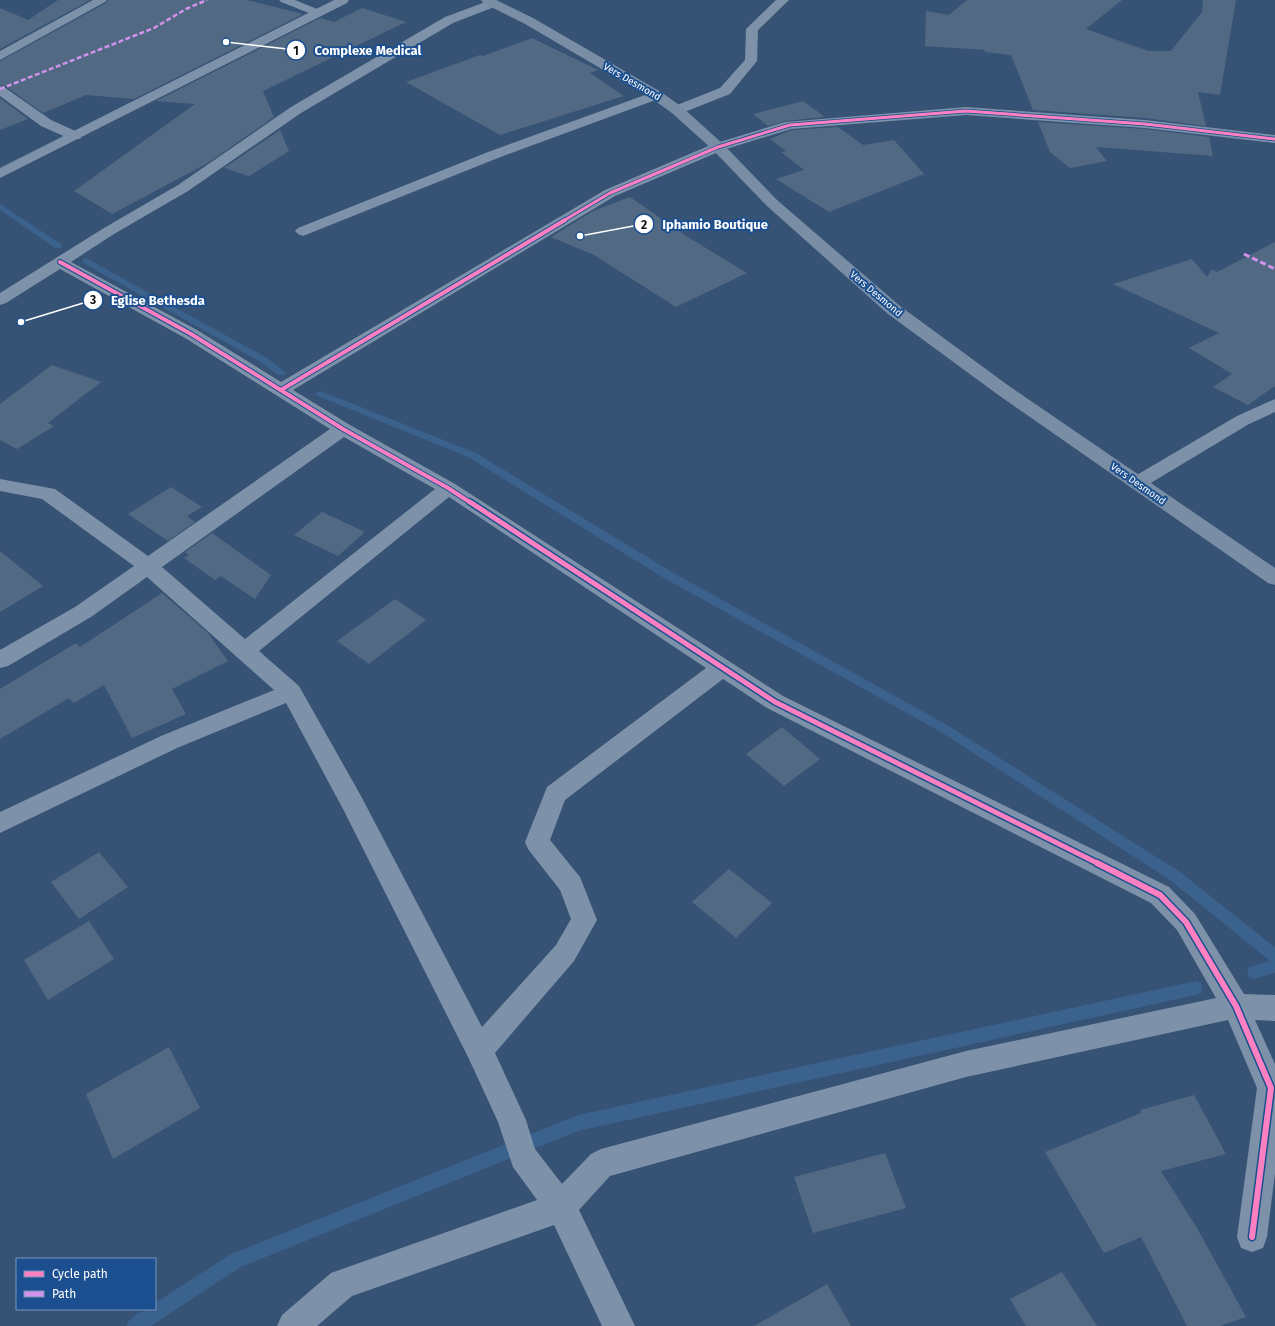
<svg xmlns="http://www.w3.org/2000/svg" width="1275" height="1326" viewBox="0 0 1275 1326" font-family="'Fira Sans',sans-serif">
<rect width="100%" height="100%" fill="#365274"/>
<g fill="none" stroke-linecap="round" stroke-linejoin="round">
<g fill="#3b618d" fill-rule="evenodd">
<polygon points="0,204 61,244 62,246 61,248 55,248 0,210"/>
<polygon points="86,258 267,358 286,373 284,375 278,375 261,362 83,263 82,261 83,259"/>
<polygon points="321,391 476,453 672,572 949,726 1180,872 1275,947 1275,973 1254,979 1249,977 1247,972 1249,967 1270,961 1170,880 941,732 664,578 468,457 318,396 316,394 318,392"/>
<path d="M 1196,981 L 1201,983 L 1203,988 L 1201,993 L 1196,995 L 578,1131 L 241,1267 L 151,1326 L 126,1326 C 131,1315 143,1309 155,1309 L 155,1303 L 229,1255 L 578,1115 Z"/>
</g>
</g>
<g fill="#526984">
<polygon points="58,0 90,0 0,49 0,8 28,20"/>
<polygon points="108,0 247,0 303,14 134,99 86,95 43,113 5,86 0,85 0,61 106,3"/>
<polygon points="967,0 1122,0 1086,29 1148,51 1171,51 1202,12 1203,0 1236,0 1220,95 1198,92 1206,126 1145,118 1033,110 1011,55 985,52 985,50 925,46 926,11 949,15"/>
<polygon points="362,8 406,22 263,91 274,117 208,163 112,214 74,191 195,104 156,101 320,18 334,22"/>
<polygon points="532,38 598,70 590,73 624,96 500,135 406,82 480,55 483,56"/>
<polygon points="0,98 28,119 0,130"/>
<polygon points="803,101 825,117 785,121 768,126 753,114"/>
<polygon points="1038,122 1145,129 1209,137 1213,156 1096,147 1107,161 1070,168 1050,152"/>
<polygon points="838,127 863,145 894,140 924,174 829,212 776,179 804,170 781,152 786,151 770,139 791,130"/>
<polygon points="280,130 289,151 249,176 224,168"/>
<polygon points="630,197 688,237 747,273 676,307 594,255 551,237 593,211"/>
<polygon points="1275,242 1275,386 1248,405 1213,387 1232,374 1189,348 1219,333 1113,284 1192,259 1207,277 1212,269 1217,272"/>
<polygon points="52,365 101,382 48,423 54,426 17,449 0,440 0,404"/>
<polygon points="171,487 202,507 187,516 195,522 168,541 128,514"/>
<polygon points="322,512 365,532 338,556 294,535"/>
<polygon points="212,533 271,575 255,599 221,576 215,580 184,558 189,555 185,552"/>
<polygon points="0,551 43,586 0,612"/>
<polygon points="162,593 207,632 228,661 172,689 186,714 132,738 104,685 74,703 69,698 0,739 0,689 76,643 80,647"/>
<polygon points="395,599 426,620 369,664 337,641"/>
<polygon points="782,727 820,759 784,786 746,754"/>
<polygon points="99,852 128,887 79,919 51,882"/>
<polygon points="729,869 772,903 736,938 692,902"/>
<polygon points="89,921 114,959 48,1000 24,960"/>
<polygon points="169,1047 200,1108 113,1159 86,1094"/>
<polygon points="1194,1095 1226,1154 1161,1171 1197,1228 1246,1317 1220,1326 1187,1326 1141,1237 1104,1253 1045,1152 1141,1113 1140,1110"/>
<polygon points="885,1153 906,1208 813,1233 794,1177"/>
<polygon points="1062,1272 1097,1326 1026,1326 1010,1299"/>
<polygon points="827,1284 851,1326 754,1326"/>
</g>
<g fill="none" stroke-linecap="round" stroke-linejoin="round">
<g fill="#7d92a8" fill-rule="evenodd">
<polygon points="93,0 107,0 105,2 0,60 0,51"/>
<polygon points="279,0 295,0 322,11 324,13 322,15 314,15 281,2"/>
<polygon points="0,86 4,87 51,120 80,133 82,136 80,139 70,139 41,126 0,96"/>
</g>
<g fill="#7d92a8" fill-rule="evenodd">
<polygon points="334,0 349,0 347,3 0,178 0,168"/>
<path d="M 491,0 L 497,0 L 499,3 L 497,6 L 453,23 L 301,113 L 188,191 L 114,234 L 71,262 L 197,330 L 281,382 L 605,190 L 713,144 L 785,122 L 966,107 L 1145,120 L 1275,135 L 1275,143 L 1145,128 L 966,115 L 791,129 L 723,150 L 615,196 L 293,390 L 350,425 L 455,484 L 783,696 L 1169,887 L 1195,914 L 1244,994 L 1275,995 L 1275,1021 L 1255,1020 L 1275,1064 L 1275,1173 L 1267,1237 L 1263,1248 L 1252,1252 L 1241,1248 L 1237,1237 L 1257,1088 L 1228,1020 L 966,1077 L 610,1176 L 579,1210 L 635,1326 L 602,1326 L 554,1225 L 352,1296 L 317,1326 L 277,1326 L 282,1315 L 331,1273 L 537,1200 L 513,1167 L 498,1122 L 469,1059 L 343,809 L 286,703 L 177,748 L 0,833 L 0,812 L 161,736 L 274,690 L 147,577 L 91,617 L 8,666 L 0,668 L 0,650 L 75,607 L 134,566 L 42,499 L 0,491 L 0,479 L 55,489 L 148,556 L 330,429 L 185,338 L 60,269 L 6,303 L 0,305 L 0,293 L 104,228 L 178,185 L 291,107 L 445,17 ZM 344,437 L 435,489 L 245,639 L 162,567 ZM 449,497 L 706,668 L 547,787 L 525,842 L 528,849 L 560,890 L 571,919 L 556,945 L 482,1027 L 361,796 L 299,686 L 259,651 ZM 723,679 L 767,708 L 1151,903 L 1177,930 L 1216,998 L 966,1051 L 601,1149 L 591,1154 L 562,1184 L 535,1149 L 526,1120 L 495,1053 L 574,961 L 597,920 L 580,877 L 550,840 L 565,800 Z"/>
<polygon points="776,0 789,0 758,30 757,61 730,94 682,113 672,113 670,110 672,107 720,88 745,60 746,29"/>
<polygon points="656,91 661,92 663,95 661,98 498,158 303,236 298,234 295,231 298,228 488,152"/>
<polygon points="1275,399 1275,412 1249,424 1144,487 1137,489 1130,487 1127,483 1130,479 1237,416"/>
</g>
<polygon fill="#798da4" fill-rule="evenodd" points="481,0 496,0 533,18 661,92 682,107 723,144 777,200 900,306 1009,386 1275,568 1275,585 1268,583 997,394 888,314 767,206 713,150 672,113 651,98 525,24 483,3"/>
<polyline stroke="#d193ec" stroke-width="2.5" stroke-dasharray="5 2.5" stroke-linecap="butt" points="0,89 154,28 186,9 207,0"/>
<polyline stroke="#d193ec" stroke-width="3" stroke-dasharray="6 3" stroke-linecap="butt" points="1244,254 1275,269"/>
<g stroke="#1b4f8f" stroke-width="4.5">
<polyline id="cycleway-far3" points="563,221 610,193 718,147 790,125 966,111 1145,124 1275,139"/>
</g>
<g stroke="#1b4f8f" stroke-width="6">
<g id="cycleway-far2">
<polyline points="60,262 191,334 343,429 448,488 471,503"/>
<polyline points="281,390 565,220"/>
</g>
</g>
<g stroke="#1b4f8f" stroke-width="8">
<polyline id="cycleway-far1" points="470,502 775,702 1099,864"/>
</g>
<g stroke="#1b4f8f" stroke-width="9">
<polyline id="cycleway" points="1097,863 1160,895 1186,922 1236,1006 1271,1088 1252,1237"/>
</g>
<use href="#cycleway-far3" stroke="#ff80c0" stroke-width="3"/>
<use href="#cycleway-far2" stroke="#ff80c0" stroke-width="4"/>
<use href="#cycleway-far1" stroke="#ff80c0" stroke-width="5"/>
<use href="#cycleway" stroke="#ff80c0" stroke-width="6"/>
</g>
<g text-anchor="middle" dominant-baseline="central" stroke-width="4" stroke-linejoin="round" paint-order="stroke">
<g font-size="10" fill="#fff" stroke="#1b4f8f">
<text transform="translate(632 82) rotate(30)">Vers Desmond</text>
<text transform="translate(876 294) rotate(40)">Vers Desmond</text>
<text transform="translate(1138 484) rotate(35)">Vers Desmond</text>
</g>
</g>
<path fill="none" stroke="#fff" stroke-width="1.5" d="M226 42L296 50M580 236L644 224M21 322L93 300"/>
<g fill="#fff" stroke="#1b4f8f" stroke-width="1.5">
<circle cx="226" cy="42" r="4"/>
<circle cx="580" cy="236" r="4"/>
<circle cx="21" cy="322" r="4"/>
<circle cx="296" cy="50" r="10"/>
<circle cx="644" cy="224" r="10"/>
<circle cx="93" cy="300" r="10"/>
</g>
<g font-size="12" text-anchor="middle" font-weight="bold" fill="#111">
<text x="296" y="55">1</text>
<text x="644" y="229">2</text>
<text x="93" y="304">3</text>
</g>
<g font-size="13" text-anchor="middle" font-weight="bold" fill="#fff" stroke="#1b4f8f" stroke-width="4" stroke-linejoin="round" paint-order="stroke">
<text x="368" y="55">Complexe Medical</text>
<text x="715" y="229">Iphamio Boutique</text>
<text x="158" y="305">Eglise Bethesda</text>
</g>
<rect x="16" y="1258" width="140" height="52" fill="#1b4f8f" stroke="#7695bc"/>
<rect x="24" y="1271" width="20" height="6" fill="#ff80c0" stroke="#7695bc"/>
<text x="52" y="1278" font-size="12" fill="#ffffff">Cycle path</text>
<rect x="24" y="1291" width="20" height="6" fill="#d193ec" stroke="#7695bc"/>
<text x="52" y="1298" font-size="12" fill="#ffffff">Path</text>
</svg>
